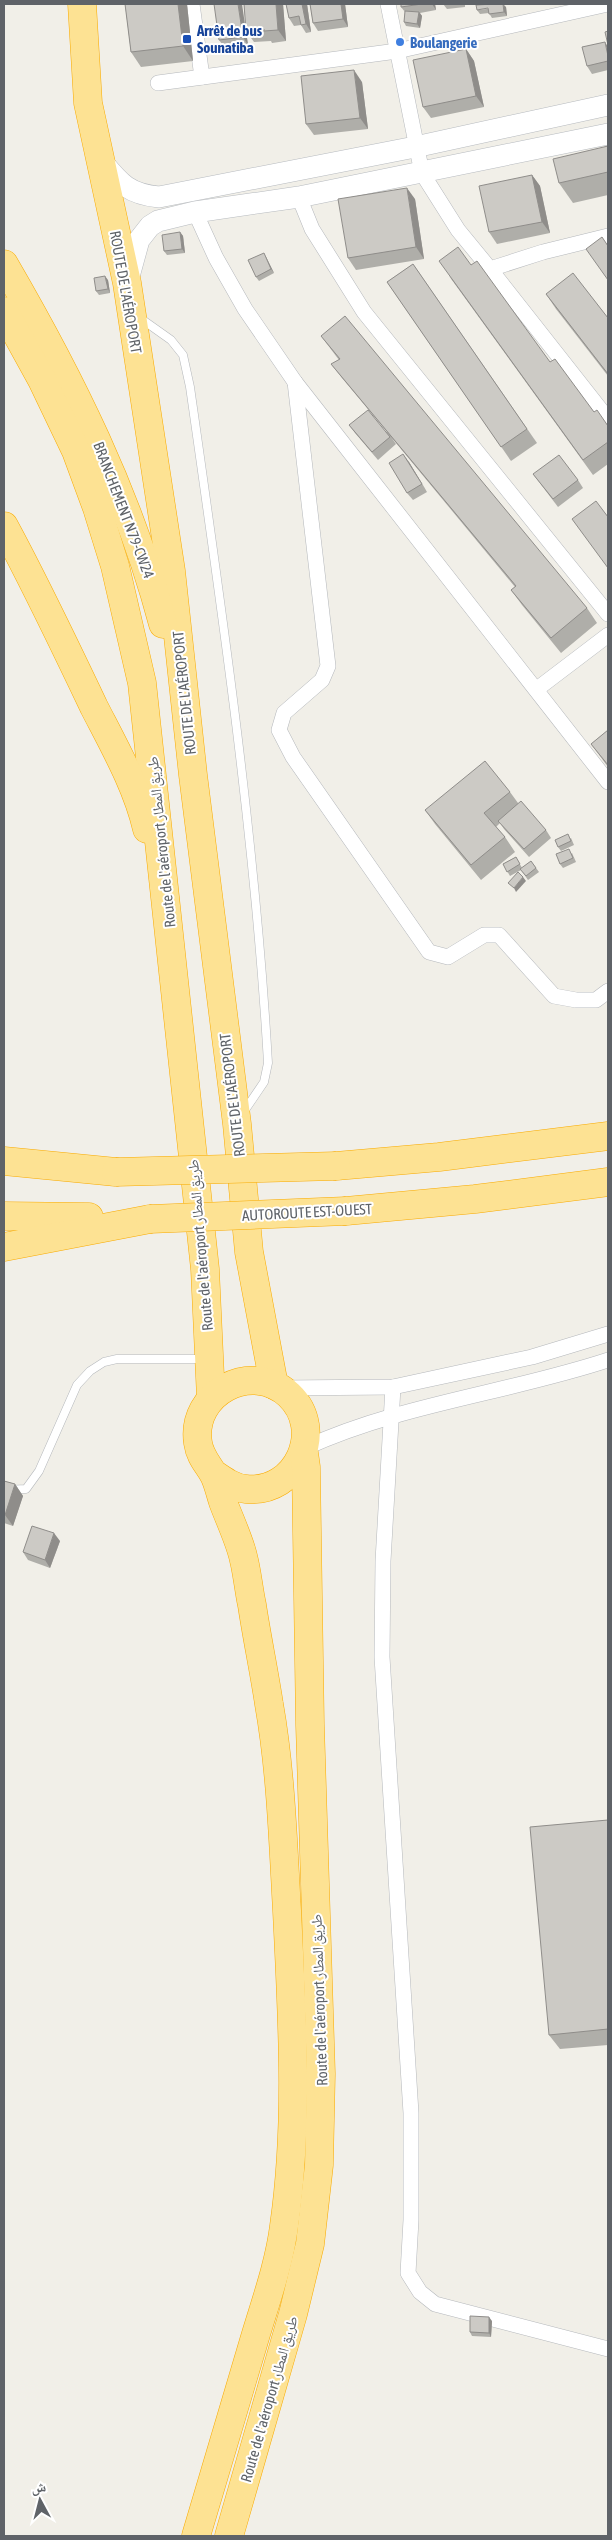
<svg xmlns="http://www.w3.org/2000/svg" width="612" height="2540" viewBox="0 0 612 2540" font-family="'Asap Condensed','Noto Naskh Arabic',sans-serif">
<rect width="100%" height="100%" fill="#f1efe8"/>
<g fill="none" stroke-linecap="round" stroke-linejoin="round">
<g stroke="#b5b8bc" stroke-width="9">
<g id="lane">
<path d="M 140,318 L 171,340 L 183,355 L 190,387 C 222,611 255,837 268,1063 L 264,1082 L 243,1113"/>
<polyline points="4,1490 26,1489 39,1471 77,1385 90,1371 104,1362 117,1359 204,1359"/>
</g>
</g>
<g stroke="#b5b8bc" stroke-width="16">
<g id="street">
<polyline points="192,4 202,77"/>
<polyline points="388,4 422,173 458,230 490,269 543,252 608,236"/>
<polyline points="158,83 397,51 608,4"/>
<polyline points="299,197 312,229 364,312 608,614"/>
<polyline points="195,212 216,258 245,309 295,382 608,782"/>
<polyline points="490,269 608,419"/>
<polyline points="295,382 328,666 322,680 284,713 279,730 293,757 429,952 448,957 484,935 499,935 554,996 576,1000 596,1000 608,991"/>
<polyline points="537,689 608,635"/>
<polyline points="393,1387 383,1561 382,1657 411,2113 411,2220 408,2273 420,2292 435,2304 608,2349"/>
<polyline points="282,1388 393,1387 532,1357 608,1334"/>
<path d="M 305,1448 C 401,1404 508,1393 608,1360"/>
</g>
</g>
<g stroke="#b6babf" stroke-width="22">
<g id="secondary">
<path d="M 100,159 C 119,182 127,194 159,197 L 415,147 L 608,105"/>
<polyline points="128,280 139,240 150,226 158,221 195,212 299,197 608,134"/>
</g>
</g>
<g stroke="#f9ab00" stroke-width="29">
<g id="highway">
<polyline points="82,4 88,103 127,283 171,571 193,775 237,1124 249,1252 274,1385"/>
<path d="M 4,264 C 71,379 129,496 163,624"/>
<polyline points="4,311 42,380 76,451 97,508 115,566 142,683 205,1269 211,1398"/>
<path d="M 4,526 C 36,585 65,646 94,707 C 114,746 137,786 147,829"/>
<polyline points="4,1161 116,1172"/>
<polyline points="336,1166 439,1157 608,1136"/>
<polyline points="346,1211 475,1199 608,1182"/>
<polyline points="4,1216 89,1217"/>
<polyline points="4,1247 150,1219"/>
<path d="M 196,2536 C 215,2472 234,2408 253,2344 C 264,2306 279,2266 284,2226 C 299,2122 292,2015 287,1911 C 283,1842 281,1772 269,1704 C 264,1671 257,1638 252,1605 C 248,1587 247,1567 241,1549 C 236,1533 229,1518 223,1502 C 220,1493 218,1483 214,1475 C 208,1464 200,1457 198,1443 C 190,1393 252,1360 289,1395 C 326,1430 297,1494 246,1489 C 234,1488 224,1481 214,1474"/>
<polyline points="229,2536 293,2314 310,2244 319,2165 321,2074 310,1725 306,1467 304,1453"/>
</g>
</g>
<use href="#lane" stroke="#fff" stroke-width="8"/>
<use href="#street" stroke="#fff" stroke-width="15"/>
<use href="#secondary" stroke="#fff" stroke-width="21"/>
<use href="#highway" stroke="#fde293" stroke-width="28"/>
<g stroke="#f9ab00" stroke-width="29" stroke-linecap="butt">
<g id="highway-bridge">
<polyline points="116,1172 336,1166"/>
<polyline points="150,1219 346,1211"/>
</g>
</g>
<use href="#highway-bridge" stroke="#fde293" stroke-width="28"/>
</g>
<g fill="#afaea9">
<polygon points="125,4 187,4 193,61 141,67 131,52"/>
<polygon points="244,4 283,4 286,41 272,43 271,41 254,42 246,31 248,45 225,48 219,40 246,27"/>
<polygon points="286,4 307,4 311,32 306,33 301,25 294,26 289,18"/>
<polygon points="310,4 345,4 348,27 318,31 313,23"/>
<polygon points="401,4 435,4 436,10 420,13 422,16 420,28 406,26 404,22 405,12 401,7"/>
<polygon points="443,4 465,4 465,7 447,9"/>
<polygon points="506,7 507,16 492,18 489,13 480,14 477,10"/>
<polygon points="608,47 608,70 592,74 587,66"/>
<polygon points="466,49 474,61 484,107 431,118 423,107"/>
<polygon points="362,82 368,129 314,135 306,124"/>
<polygon points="608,146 608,195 573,203 559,183"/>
<polygon points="532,175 540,186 550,233 497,244 489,232"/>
<polygon points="415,199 424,259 356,270 348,258"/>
<polygon points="180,232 183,236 185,253 167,255 164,251"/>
<polygon points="266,257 274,273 259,281 256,277"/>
<polygon points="413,264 537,443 511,461 387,282"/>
<polygon points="449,276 550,362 594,412 608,426 608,464 593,475"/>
<polygon points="108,280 110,293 99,295 96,291"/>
<polygon points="546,294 608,318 608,376 556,309"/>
<polygon points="321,336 587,608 597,623 561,653 522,605 511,590 515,587 391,437 396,444 378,460 355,433 349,425 387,432 342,378 331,364 339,360"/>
<polygon points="409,462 427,492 413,500 407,493"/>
<polygon points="533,474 578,480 583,488 558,507"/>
<polygon points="608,730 608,767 591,744"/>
<polygon points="510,792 518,803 546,830 551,838 529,857 504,829 500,823 496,827 505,837 515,852 481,880 435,824 425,810"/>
<polygon points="571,838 574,845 561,851 558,847"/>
<polygon points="572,853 576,862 563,868 560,864"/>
<polygon points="516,857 522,868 531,861 539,872 528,880 521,870 510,876 503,864"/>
<polygon points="4,1481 15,1484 23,1496 13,1526 4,1523"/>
<polygon points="60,1541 50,1568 28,1560 23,1552"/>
<polygon points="608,1820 608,2045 560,2049 549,2035"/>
<polygon points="492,2321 491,2337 472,2336 470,2332"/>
</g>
<g fill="#8f8d8a">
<polygon points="178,4 187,4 193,61 183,46"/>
<polygon points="238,4 242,4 248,45 243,37"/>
<polygon points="276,4 283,4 286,41 278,30"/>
<polygon points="302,4 307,4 311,32 306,24"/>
<polygon points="341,4 345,4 348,27 343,19"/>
<polygon points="432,4 435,4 436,10"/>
<polygon points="503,4 506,7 507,16 504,12"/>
<polygon points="419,12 422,16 420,28 417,24"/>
<polygon points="605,42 608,47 608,56"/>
<polygon points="466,49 474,61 484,107 476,96"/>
<polygon points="354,70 362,82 368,129 360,118"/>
<polygon points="532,175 540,186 550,233 542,222"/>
<polygon points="407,188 415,199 424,259 416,247"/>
<polygon points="180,232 183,236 185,253 182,249"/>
<polygon points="264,253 274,273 271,269"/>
<polygon points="105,276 108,280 110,293 108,289"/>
<polygon points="403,454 409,462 427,492 422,484"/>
<polygon points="523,877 526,881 516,892 514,888"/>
<polygon points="15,1484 23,1496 13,1526 5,1515"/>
<polygon points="54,1533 60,1541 50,1568 45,1560"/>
<polygon points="489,2317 492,2321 491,2337 489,2333"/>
</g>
<g fill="#cccac5" stroke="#8f8d8a">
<polygon points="125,4 178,4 183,46 131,52"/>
<polygon points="214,4 238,4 243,37 219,40"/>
<polygon points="244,4 276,4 278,30 264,31 264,29 246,31"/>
<polygon points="286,4 302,4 306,24 301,25 299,16 289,18"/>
<polygon points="310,4 341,4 343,19 313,23"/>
<polygon points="401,4 422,4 401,7"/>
<polygon points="494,4 503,4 504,12 489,14 488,8 477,10 476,5"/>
<polygon points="405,11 419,12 417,24 404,22"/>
<polygon points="608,31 608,45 605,32"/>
<polygon points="605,42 608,56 608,61 587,66 582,47"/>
<polygon points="466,49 476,96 423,107 413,60"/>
<polygon points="354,70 360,118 306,124 301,76"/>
<polygon points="608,146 608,172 559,183 553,159"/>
<polygon points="532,175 542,222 489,232 479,186"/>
<polygon points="407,188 416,247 348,258 338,199"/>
<polygon points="180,232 182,249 164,251 162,235"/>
<polygon points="602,237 608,246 608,280 586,249"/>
<polygon points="458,247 471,265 477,261 550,362 555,359 594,412 597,410 608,426 608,442 583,460 439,261"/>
<polygon points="264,253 271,269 256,277 248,260"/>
<polygon points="413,264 527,429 501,447 387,282"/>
<polygon points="573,273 608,318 608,374 546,294"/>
<polygon points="105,276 108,289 96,291 94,278"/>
<polygon points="345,316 587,608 551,638 511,590 516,586 331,364 340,359 321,336"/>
<polygon points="368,410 390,437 372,452 349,425"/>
<polygon points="403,454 422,484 407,493 389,463"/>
<polygon points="559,455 578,480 553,499 533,474"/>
<polygon points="596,501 608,517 608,568 572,519"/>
<polygon points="608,730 608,765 591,744"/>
<polygon points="485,761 510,792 484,813 505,837 471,865 425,810"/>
<polygon points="521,801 546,830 524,849 498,821"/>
<polygon points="568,834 571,841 558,847 555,840"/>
<polygon points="569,849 573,858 560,864 556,854"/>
<polygon points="516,857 520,864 507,872 503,864"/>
<polygon points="531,861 536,868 526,876 520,869"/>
<polygon points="518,872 523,877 514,888 508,883"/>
<polygon points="4,1481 15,1484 5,1515 4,1514"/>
<polygon points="32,1526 54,1533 45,1560 23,1552"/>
<polygon points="608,1820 608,2029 549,2035 530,1827"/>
<polygon points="470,2316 489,2317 489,2333 470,2332"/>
</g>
<rect fill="#1a4fb4" stroke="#fff" stroke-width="2" x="182" y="34" width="10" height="10" rx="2.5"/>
<circle fill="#3f7fe0" stroke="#fff" stroke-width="2" cx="400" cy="42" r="5"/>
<g text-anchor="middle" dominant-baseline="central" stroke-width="4" stroke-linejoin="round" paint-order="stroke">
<g font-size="15" font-weight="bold" fill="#164399" stroke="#fff" text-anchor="start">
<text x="197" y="30">Arrêt de bus<tspan x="197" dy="17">Sounatiba</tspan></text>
</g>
<g font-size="15" font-weight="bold" fill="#366cbe" stroke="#fff" text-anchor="start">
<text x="410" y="42">Boulangerie</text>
</g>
<g font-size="15" fill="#5f6368" stroke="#fff">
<text transform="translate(126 292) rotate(80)">ROUTE DE L'AÉROPORT</text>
<text transform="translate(124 510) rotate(69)">BRANCHEMENT N79-CW24</text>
<text transform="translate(184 693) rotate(-96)">ROUTE DE L'AÉROPORT</text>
<text transform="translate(161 842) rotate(-96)">Route de l'aéroport طريق المطار</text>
<text transform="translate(232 1095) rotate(-97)">ROUTE DE L'AÉROPORT</text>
<text transform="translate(307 1212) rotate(-3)">AUTOROUTE EST-OUEST</text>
<text transform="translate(200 1245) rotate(-95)">Route de l'aéroport طريق المطار</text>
<text transform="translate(319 2000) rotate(-92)">Route de l'aéroport طريق المطار</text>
<text transform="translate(269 2399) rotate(-74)">Route de l'aéroport طريق المطار</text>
</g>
</g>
<rect width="612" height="2540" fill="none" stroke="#5f6368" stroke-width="10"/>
<g transform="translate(40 2500) rotate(353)" stroke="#ffffff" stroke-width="4" paint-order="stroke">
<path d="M0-4L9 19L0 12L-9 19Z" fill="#5f6368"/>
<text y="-8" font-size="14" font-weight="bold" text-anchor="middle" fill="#5f6368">ش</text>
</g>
</svg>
